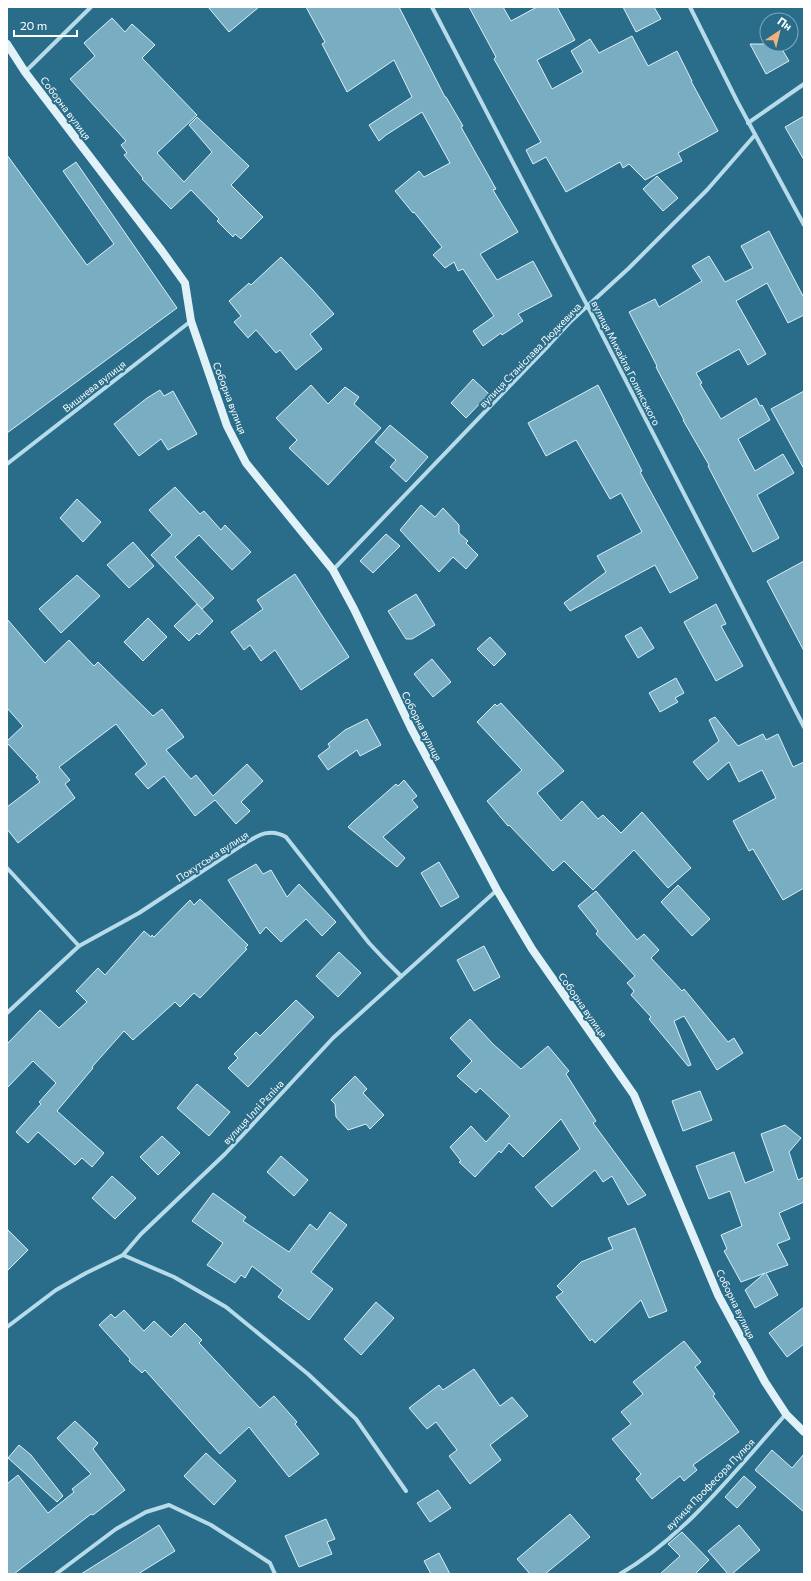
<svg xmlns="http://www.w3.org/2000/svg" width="811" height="1581" viewBox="0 0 811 1581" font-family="Commissioner,sans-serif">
<rect width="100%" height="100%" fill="#296d8a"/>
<g fill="#79adc2" stroke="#daeff7">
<polygon points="208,7 259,7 229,32"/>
<polygon points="306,7 399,7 445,97 446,97 463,126 461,127 496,189 493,190 518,232 480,254 497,280 533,261 552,296 518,314 523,321 502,335 501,333 483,346 473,331 494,316 463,269 458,271 454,262 445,268 433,255 442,247 414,212 413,213 395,191 419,171 424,177 450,163 422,112 386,135 379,141 369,125 412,97 394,60 347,92 322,44 325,42"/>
<polygon points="469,7 503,7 511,21 537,7 557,7 575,40 537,60 552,89 583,72 571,51 590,39 599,53 632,36 648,66 677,51 692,81 691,81 718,131 678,153 682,161 645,180 629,164 623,168 620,162 566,192 546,157 533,164 526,150 541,142 494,59 496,57"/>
<polygon points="623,7 654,7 661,19 636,32"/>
<polygon points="112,18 125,32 132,24 155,45 142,58 197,115 157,153 184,182 212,152 189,125 197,117 249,166 231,185 263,217 241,239 235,234 233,237 217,221 219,219 191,190 171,209 142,179 143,178 124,155 127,153 121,145 126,141 70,79 95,56 84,43"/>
<polygon points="750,44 779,44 789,61 766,74"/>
<polygon points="804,116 804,160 785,127"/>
<polygon points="7,155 87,265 114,244 63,171 76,162 177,308 7,433"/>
<polygon points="657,176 678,198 663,211 643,189"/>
<polygon points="769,231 804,298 804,315 788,323 767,283 736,301 766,354 748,365 739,349 696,373 702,383 700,384 721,419 756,398 760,406 762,405 770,420 738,439 755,471 783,454 794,473 757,495 779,538 753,552 708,466 709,465 683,420 684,420 656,367 657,366 629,312 655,299 659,307 702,281 692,266 709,256 725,282 753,268 741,246"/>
<polygon points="281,257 312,289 334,314 310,334 322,349 296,370 280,350 276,353 256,330 248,338 234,322 241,316 229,301 249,283 251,285"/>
<polygon points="473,379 489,394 466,418 451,403"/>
<polygon points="311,385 328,404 345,387 359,397 354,404 381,428 328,485 289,448 297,440 276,418"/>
<polygon points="598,385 642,471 640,472 698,578 670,593 655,565 570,611 564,603 606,572 597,556 642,532 621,493 610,499 576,440 546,456 528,423"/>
<polygon points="160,390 164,396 173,391 197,434 168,450 161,439 139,456 114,424 147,398"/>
<polygon points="804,391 804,469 771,409"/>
<polygon points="390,425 428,457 406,482 390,467 396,460 375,442"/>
<polygon points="175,487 200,514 204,511 221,530 225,525 251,552 232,570 199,535 175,557 214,598 202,609 151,555 172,535 149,510"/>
<polygon points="77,499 101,522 83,542 60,518"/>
<polygon points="421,505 435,517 443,508 459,525 459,533 468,541 466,543 478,555 466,569 453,557 439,572 400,530"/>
<polygon points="386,534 400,546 373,573 360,561"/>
<polygon points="133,542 154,566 129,588 107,565"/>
<polygon points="804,561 804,651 767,581"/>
<polygon points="295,574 349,657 301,690 275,650 261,661 250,645 244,650 231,632 263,609 257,600"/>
<polygon points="77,575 100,596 61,633 39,609"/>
<polygon points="416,594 435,625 412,639 406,639 388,611"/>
<polygon points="197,604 213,621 199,635 197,633 189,641 174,626"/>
<polygon points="716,604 726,624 721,626 743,666 716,681 684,622"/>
<polygon points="148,618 167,637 143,661 124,642"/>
<polygon points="7,619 45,663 69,640 94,666 98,662 153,716 162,709 184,737 166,750 191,779 196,775 213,796 247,764 263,781 241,802 250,811 236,824 215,800 195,816 164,776 148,789 135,774 147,764 116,724 59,767 70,780 65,784 75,798 18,843 7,829 7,807 40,782 36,777 38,776 7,743 7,741 23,726 7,708"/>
<polygon points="641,627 654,648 638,658 625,636"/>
<polygon points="490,637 506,654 494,666 477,649"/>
<polygon points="432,659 451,682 433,697 414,674"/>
<polygon points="676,678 684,693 675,698 678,702 660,712 649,693"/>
<polygon points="501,703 564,771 537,793 561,821 582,801 598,819 603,815 621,833 642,812 691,868 668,888 634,850 593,890 564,861 553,871 509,825 508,826 487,801 522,770 477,722 495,704 497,706"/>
<polygon points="715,717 738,746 763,734 766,740 778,734 793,767 804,762 804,888 783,900 753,849 749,851 733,821 776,798 762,770 739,782 729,762 708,780 693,762 719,741 709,720"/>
<polygon points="367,719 381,745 360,756 357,750 328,770 318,756 330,747 328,744 345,730"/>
<polygon points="404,780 417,796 412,800 418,807 383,837 405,858 397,867 348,827 354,821 396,784 398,786"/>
<polygon points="439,862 459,897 441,907 421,873"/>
<polygon points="256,864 263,874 271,870 287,897 299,884 336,922 322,936 306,919 281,942 266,927 260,934 228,880"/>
<polygon points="678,885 710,919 692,936 661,902"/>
<polygon points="596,891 637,940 644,934 659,950 651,958 682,991 684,989 728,1042 734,1038 743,1053 717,1070 684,1016 674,1021 691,1065 688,1066 649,1019 651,1017 631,995 634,991 627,983 635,976 596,934 598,931 578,906"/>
<polygon points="200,899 248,945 245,948 247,949 200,998 194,993 180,1007 175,1002 133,1040 124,1031 92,1067 93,1068 57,1111 104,1153 92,1167 82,1158 75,1165 38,1132 28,1143 16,1132 41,1104 39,1102 56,1083 33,1061 7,1088 7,1044 40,1010 59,1028 87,1002 76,991 98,968 105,975 144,931 151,937 152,935 154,937 190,900 194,905"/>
<polygon points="484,946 500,977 474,991 457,960"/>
<polygon points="339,952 361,973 338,997 316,976"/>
<polygon points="296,1000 314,1017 248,1087 228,1068 238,1058 234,1054 256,1032 260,1036"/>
<polygon points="470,1019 493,1044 521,1069 548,1046 569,1071 566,1074 596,1121 593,1123 646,1195 628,1205 612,1176 603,1182 595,1170 552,1207 535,1187 580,1149 561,1119 523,1157 509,1143 501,1153 499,1151 475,1177 459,1162 461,1161 450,1147 471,1126 486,1142 510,1116 480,1088 476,1093 457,1076 472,1061 450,1038"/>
<polygon points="355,1076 367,1089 363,1093 384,1115 370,1129 366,1124 348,1130 336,1117 335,1104 331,1100"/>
<polygon points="197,1084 230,1112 209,1136 177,1108"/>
<polygon points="700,1091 712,1120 683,1131 672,1101"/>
<polygon points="785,1125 801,1138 789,1152 798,1180 804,1177 804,1202 779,1213 790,1239 777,1244 788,1265 766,1273 778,1295 755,1308 745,1290 765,1273 741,1282 724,1251 727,1249 721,1235 742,1226 730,1191 709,1199 696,1166 734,1152 745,1183 774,1171 761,1134"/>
<polygon points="162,1136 180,1153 158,1175 140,1157"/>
<polygon points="281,1156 308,1180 294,1196 267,1172"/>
<polygon points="112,1176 136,1198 115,1219 92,1198"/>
<polygon points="213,1193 246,1217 243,1221 289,1252 310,1224 317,1230 330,1212 347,1225 311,1272 333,1289 309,1320 278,1297 283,1290 252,1266 245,1278 241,1275 235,1283 207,1265 223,1243 192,1221"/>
<polygon points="635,1228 667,1311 649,1318 641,1300 595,1343 592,1339 590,1341 556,1297 563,1292 557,1286 581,1262 613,1249 608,1238"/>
<polygon points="7,1229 28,1250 7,1271"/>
<polygon points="376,1302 394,1318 361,1355 344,1339"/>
<polygon points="804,1307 804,1344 787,1357 769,1333"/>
<polygon points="124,1310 144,1331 154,1321 171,1337 185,1323 202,1340 199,1343 260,1408 274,1396 297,1422 295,1424 319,1454 289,1477 249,1427 220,1454 145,1370 142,1373 129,1361 130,1359 99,1325 111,1314 115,1318"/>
<polygon points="684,1341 701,1362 695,1367 715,1394 713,1396 739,1432 693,1465 697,1470 684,1481 680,1476 652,1499 636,1479 641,1474 612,1439 631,1424 621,1412 643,1394 633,1382"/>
<polygon points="474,1369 500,1406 512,1397 528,1416 490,1445 501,1460 470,1484 449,1456 457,1450 436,1422 427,1429 409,1408 439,1385 443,1390"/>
<polygon points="75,1421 98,1443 93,1449 125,1490 93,1515 91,1514 14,1574 7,1574 7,1484 18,1475 48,1513 74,1492 72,1489 91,1474 57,1438"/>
<polygon points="19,1445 31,1455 63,1496 57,1502 8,1458"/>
<polygon points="772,1450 792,1468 804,1454 804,1512 755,1470"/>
<polygon points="206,1453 236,1481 214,1505 184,1476"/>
<polygon points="744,1476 756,1487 737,1508 725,1497"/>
<polygon points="438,1490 451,1508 430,1522 417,1503"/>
<polygon points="570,1514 590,1537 545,1574 530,1574 517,1559"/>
<polygon points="326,1519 335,1539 327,1542 332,1554 299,1567 285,1536"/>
<polygon points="159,1525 175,1551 138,1574 81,1574"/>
<polygon points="739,1525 760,1550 732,1574 728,1574 708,1551"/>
<polygon points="682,1532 709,1560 695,1574 660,1574 680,1556 668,1544"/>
<polygon points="439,1553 450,1574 431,1574 424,1561"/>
</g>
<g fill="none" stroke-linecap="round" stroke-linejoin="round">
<g stroke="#b7dbe9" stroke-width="4">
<polyline points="432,7 588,307 804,727"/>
<polyline points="690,7 737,101 804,225"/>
<polyline points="25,72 91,7"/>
<polyline points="748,123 804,84"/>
<polyline points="7,464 191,321"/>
<polyline points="333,570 549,345 571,321 629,268 707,190 755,135"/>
<polyline points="7,868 79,946"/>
<path d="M 7,1013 L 79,946 L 139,913 L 242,845 C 257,836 269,827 286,837 L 369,943 L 384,959 L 401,976"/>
<polyline points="123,1255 174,1277 226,1307 308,1374 356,1419 406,1491"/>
<polyline points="7,1327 56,1290 86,1273 123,1255 141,1234 225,1154 333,1038 497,890"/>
<polyline points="56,1574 116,1529 146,1512 169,1505 211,1525 270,1563 275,1574"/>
<path d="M 620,1574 C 685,1536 736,1470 786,1414"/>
</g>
<polyline stroke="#e1f1f8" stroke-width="8" points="7,44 25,72 162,251 185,283 191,321 227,426 246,463 333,570 354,609 411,728 497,890 532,949 634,1095 718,1295 765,1382 786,1414 804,1432"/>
</g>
<g text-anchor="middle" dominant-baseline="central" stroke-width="4" stroke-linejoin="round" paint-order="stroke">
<g font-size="10" fill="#fff" stroke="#296d8a">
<text transform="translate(66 108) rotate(53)">Соборна вулиця</text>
<text transform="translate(530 355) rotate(-46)">вулиця Станіслава Людкевича</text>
<text transform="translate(626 363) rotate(63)">вулиця Михайла Голинського</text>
<text transform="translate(94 386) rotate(-38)">Вишнева вулиця</text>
<text transform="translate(230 398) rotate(69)">Соборна вулиця</text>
<text transform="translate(422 726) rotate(63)">Соборна вулиця</text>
<text transform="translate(212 856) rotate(-33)">Покутська вулиця</text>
<text transform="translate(583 1005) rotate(55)">Соборна вулиця</text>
<text transform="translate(253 1112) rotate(-47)">вулиця Іллі Рєпіна</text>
<text transform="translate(736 1304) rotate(64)">Соборна вулиця</text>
<text transform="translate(710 1484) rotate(-46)">вулиця Професора Пулюя</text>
</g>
</g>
<rect width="811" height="1581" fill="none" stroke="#ffffff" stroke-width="16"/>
<g transform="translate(779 32) rotate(35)"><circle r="19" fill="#296d8a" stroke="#7fa7b9"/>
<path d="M0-3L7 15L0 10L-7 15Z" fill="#f0b17d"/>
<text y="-6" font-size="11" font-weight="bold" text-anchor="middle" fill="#ffffff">Пн</text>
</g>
<path d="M14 30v6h63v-6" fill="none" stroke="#ffffff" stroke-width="2"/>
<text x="20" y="30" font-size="12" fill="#ffffff" stroke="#296d8a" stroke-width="3" paint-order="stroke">20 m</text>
</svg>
